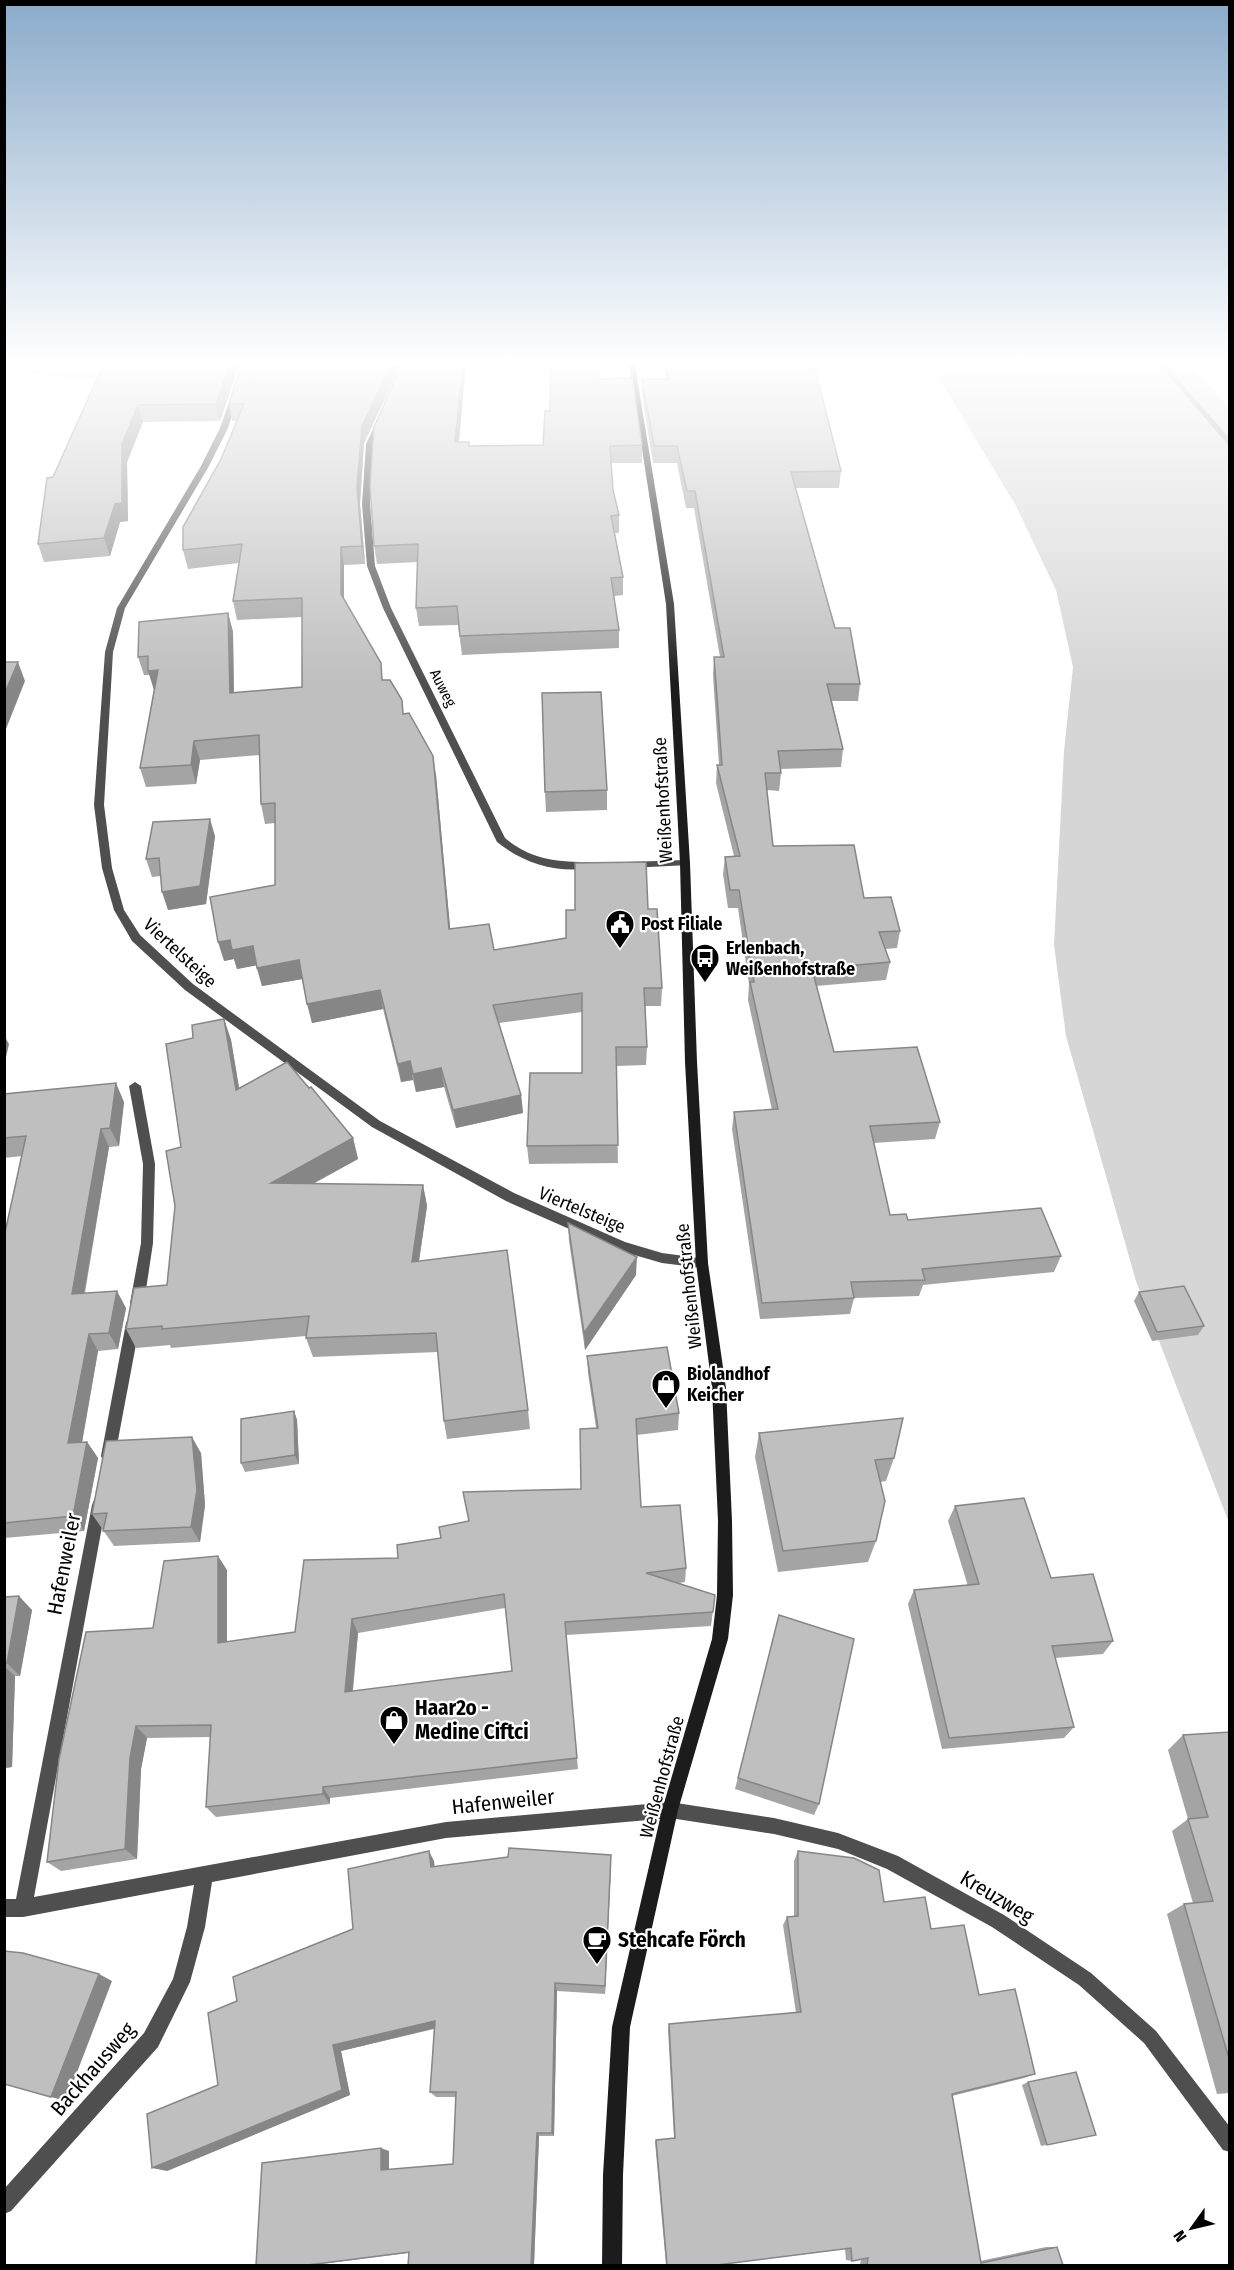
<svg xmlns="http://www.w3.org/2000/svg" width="1234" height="2270" viewBox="0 0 1234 2270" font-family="'Fira Sans Condensed',sans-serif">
<rect width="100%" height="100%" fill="#fff"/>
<g fill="#d6d6d6">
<polygon points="39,365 101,365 93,380 31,374"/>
<polygon points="931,365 1192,365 1229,407 1229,1523 1136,1281 1066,1036 1054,945 1064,751 1073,667 1056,590 1016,506"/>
</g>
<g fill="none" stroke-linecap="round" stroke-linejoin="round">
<polygon fill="#9d9d9d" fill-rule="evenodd" points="1159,365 1166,365 1230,439 1230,447"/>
<g fill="#4f4f4f" fill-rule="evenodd">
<polygon points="242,365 248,365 228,428 209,466 125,608 113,652 104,805 112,868 124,910 140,935 193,984 380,1121 514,1193 625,1242 662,1253 707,1259 708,1263 707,1267 702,1268 662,1263 617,1250 506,1201 372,1127 185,990 132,941 114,910 102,868 94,805 105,652 117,608 201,466 220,428"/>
<path d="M 379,421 L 382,423 L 374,444 L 370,504 L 375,566 L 391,608 L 505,838 C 531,860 558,862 591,862 L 596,865 L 595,867 C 561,875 524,864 497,842 L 383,608 L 367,566 L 362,504 L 366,444 L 376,423 Z"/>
<polygon points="685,860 690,863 689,865 629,868 624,865 629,862"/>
<polygon points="135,1082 141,1086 155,1164 153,1243 144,1303 142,1307 137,1309 132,1307 130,1303 141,1243 143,1164 129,1086"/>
<polygon points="133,1317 138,1319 140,1323 115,1456 113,1461 108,1463 103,1461 101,1456 126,1323 128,1319"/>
<polygon points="99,1498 104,1500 106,1505 34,1897 446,1822 670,1802 774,1818 838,1833 898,1856 1004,1915 1091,1973 1156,2031 1230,2127 1230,2152 1223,2150 1144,2043 1079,1985 992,1927 887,1869 838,1849 774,1834 670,1818 446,1838 212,1882 205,1927 190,1982 158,2047 11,2211 4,2214 4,2189 144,2033 173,1979 187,1927 194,1885 23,1917 4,1917 4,1899 16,1899 92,1505 94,1500"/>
</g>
<polygon fill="#1c1c1c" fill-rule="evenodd" points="629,365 635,365 674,604 690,863 697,1062 708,1263 726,1388 732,1521 733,1595 728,1639 678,1810 630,2027 623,2175 622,2266 602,2266 603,2175 612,2027 662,1810 712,1639 717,1595 718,1521 712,1388 696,1263 685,1062 680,863 666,604"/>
</g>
<g fill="#a4a4a4" fill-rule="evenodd">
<polygon points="105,365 239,365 220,421 143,422 127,462 128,521 120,522 110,556 44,562 38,544 53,477"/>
<polygon points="241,365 466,365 459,442 469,442 469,446 543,445 550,411 598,379 642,445 642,463 611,463 613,490 619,515 619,533 615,533 623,577 623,595 614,596 619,630 619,648 462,655 458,625 419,626 416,608 418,562 377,564 374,546 396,379 392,384 364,443 360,504 365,564 344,565 344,599 383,680 404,714 436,775 450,929 494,950 566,938 648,909 662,988 661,1006 645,1006 647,1047 646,1065 616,1066 618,1163 529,1164 527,1146 582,1073 582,1012 499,1023 521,1095 523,1113 456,1128 444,1087 416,1092 413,1080 401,1082 383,1009 312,1023 302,979 262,986 256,965 237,969 234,959 224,961 275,885 275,823 265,824 261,804 260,755 200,760 196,784 146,787 140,768 154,690 150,675 144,675 138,657 228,613 233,632 234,693 302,687 302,617 237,620 233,601 239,563 188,569 183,550 237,421 232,421 229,404"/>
<polygon points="663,365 814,365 841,471 839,488 796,488 835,628 860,684 858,701 832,701 843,749 841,767 780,769 781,773 779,791 767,790 773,846 864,898 900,931 897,948 885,949 890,962 886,980 816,986 834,1052 940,1122 935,1139 873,1143 890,1215 908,1220 1061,1256 1054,1272 923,1285 919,1296 854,1298 850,1314 760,1319 732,1129 734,1112 772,1110 748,1000 749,984 738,908 728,908 723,874 725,857 734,856 716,783 717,765 719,765 713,675 714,657 720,657 694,508 686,508 677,463 653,463 642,395 642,379 666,379"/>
<polygon points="607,790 607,810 546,812 545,792"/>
<polygon points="215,836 206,904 168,910 161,876 152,877 146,859"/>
<polygon points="224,1019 231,1040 239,1088 309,1088 353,1138 358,1159 313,1184 423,1185 427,1206 419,1261 528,1410 530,1429 447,1439 444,1421 438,1352 313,1357 306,1338 306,1336 171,1348 170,1345 136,1348 126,1329 167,1285 193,1038"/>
<polygon points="4,1094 124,1102 119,1146 109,1147 85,1293 126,1308 118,1349 98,1351 82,1443 87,1442 98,1458 84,1531 4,1538 4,1237 22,1156 4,1158"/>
<polygon points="568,1223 636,1275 585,1350 569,1241"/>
<polygon points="1139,1292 1204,1326 1198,1335 1152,1341 1134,1301"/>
<path d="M 587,1356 L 679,1413 L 678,1430 L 637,1435 L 641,1507 L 686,1568 L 685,1582 L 679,1583 L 715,1595 L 711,1626 L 566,1635 L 578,1769 L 330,1798 L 330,1804 L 216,1817 L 206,1807 L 211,1737 L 147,1738 L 141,1769 L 137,1859 L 61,1871 L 47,1862 L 153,1628 L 227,1570 L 227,1642 L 295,1632 L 398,1558 L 441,1538 L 469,1522 L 581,1489 L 596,1428 L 588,1373 ZM 505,1608 L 512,1671 L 353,1691 L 358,1633 Z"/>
<polygon points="294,1411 297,1420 299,1464 245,1472 241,1463"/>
<polygon points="759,1433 894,1458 886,1481 880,1482 876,1541 868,1562 778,1572 755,1457"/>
<polygon points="201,1453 205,1505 200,1542 114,1546 92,1514"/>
<polygon points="955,1506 1051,1578 1113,1641 1103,1654 1055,1658 1074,1727 1064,1738 942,1749 908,1604 914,1590 968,1586 948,1521"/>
<polygon points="4,1597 32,1610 20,1676 15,1676 12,1767 4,1768"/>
<polygon points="779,1615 819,1804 814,1815 735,1789"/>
<polygon points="1230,1732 1230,2093 1217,2094 1167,1914 1184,1904 1193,1903 1172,1831 1188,1819 1168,1750 1183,1735"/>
<polygon points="798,1851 931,1929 1035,2074 1024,2078 952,2096 980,2261 1046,2247 1057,2247 1063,2265 860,2265 861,2259 852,2261 846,2260 845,2249 717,2265 666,2265 655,2142 656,2140 674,2138 668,2030 669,2024 796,2013 783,1925 787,1917 794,1917 794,1861"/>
<polygon points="434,1861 434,1866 611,1865 605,1994 557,1991 554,2136 539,2136 534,2265 408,2265 409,2253 314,2265 256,2265 389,2151 389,2170 453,2164 456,2097 436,2097 430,2092 434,2029 341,2051 350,2095 167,2171 218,2085 237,2001 353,1929"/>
<polygon points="1028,2082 1096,2135 1041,2146 1022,2085"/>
</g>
<g fill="#868686">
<polygon points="230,365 239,365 220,421 216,404"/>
<polygon points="391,365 405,365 392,384 364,443 360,504 365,564 362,546 357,486 362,426"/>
<polygon points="463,365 466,365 457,460 455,442"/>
<polygon points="138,405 143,422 127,462 128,521 120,522 110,556 104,538 122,444"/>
<polygon points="341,547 344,565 344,612 341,594"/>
<polygon points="228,613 233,632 234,712 230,693"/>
<polygon points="18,662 25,681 4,734 4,695"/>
<polygon points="158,670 154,690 148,671"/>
<polygon points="194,741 200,760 196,784 191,765"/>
<polygon points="433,756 436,775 452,948 449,929"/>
<polygon points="210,819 215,836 206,904 168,910 162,892"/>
<polygon points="230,940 253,946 258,965 237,969 234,959 224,961 218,942"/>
<polygon points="299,960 303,979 262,986 257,968"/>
<polygon points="380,990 383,1009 312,1023 307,1004"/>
<polygon points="224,1019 231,1040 243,1111 236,1090"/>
<polygon points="4,1035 9,1044 4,1066"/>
<polygon points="410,1061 413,1080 401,1082 398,1064"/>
<polygon points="441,1068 444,1087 416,1092 413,1074"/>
<polygon points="116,1083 124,1102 119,1146 110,1128"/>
<polygon points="521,1095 523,1113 456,1128 453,1110"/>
<polygon points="101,1129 109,1147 81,1311 72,1294"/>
<polygon points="353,1138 358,1159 277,1203 271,1183"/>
<polygon points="423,1185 427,1206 416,1281 412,1262"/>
<polygon points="637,1257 636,1275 585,1350 584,1333"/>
<polygon points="117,1291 126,1308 118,1349 109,1333"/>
<polygon points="89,1334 98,1351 79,1459 68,1443"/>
<polygon points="294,1411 297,1420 299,1464 295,1455"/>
<polygon points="192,1437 201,1453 205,1505 200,1542 191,1527"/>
<polygon points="87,1442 98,1458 84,1531 73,1516"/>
<polygon points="218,1556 227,1570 227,1656 218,1643"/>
<polygon points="19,1596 32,1610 20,1676 7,1663"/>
<polygon points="352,1619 358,1633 351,1705 345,1692"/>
<polygon points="4,1666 15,1676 12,1767 4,1768"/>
<polygon points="136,1726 147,1738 141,1769 137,1859 125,1849 130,1758"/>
<polygon points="323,1787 330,1798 330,1804 323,1794"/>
<polygon points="429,1851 434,1861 436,1877 431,1867"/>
<polygon points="611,1855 611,1865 605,1994 605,1986"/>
<polygon points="99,1974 112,1981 66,2101 51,2097"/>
<polygon points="555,1983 557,1991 554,2136 552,2133"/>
<polygon points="435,2021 440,2027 341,2051 350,2095 167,2171 152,2168 333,2045"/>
<polygon points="537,2133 539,2136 534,2265 531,2265"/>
<polygon points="381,2148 389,2151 389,2173 381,2170"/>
</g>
<g fill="#bfbfbf" stroke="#868686" stroke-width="1.5" fill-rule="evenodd">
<polygon points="105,365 230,365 216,404 138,405 122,444 122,503 115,504 104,538 38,544 47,478 53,477 100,372"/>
<polygon points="241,365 391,365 362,426 357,486 362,546 341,547 341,594 381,663 382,680 390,680 402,700 403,714 409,713 433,756 449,929 489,924 494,950 566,938 566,910 575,910 575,863 646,862 648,909 657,909 662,988 644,988 647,1047 616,1047 618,1145 527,1146 530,1073 582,1073 582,993 493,1005 521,1095 453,1110 441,1068 413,1074 410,1061 398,1064 380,990 307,1004 299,960 257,968 253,946 232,950 230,940 218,942 210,897 275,885 275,803 261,804 259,735 194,741 191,765 140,768 158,670 148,671 148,656 138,657 139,622 228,613 230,693 302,687 302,598 233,601 242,544 183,550 183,527 221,459 244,404 229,404"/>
<polygon points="403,365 463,365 455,442 469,442 469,446 543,445 545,411 550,411 551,365 597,365 598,379 632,378 642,445 610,446 613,490 619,515 611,516 623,577 611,578 619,630 460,636 457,606 416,608 418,544 374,546 370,486 374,427 400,369"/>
<polygon points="666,365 814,365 841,471 791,472 835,628 850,628 860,684 827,684 843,749 778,751 781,773 765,773 773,846 854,845 864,898 891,897 900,931 879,932 890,962 812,969 834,1052 917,1047 940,1122 870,1126 890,1215 906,1214 908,1220 1041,1208 1061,1256 922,1269 925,1280 851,1282 854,1298 762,1303 734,1112 778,1109 750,982 754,982 739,890 730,890 725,857 740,856 717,765 722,765 714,657 724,657 695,491 687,491 677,446 654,446 642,379 669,379"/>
<polygon points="4,662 18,662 4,695"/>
<polygon points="601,692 607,790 545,792 542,693"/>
<polygon points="210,819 200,886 162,892 159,858 146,859 153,822"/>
<polygon points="224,1019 236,1090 287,1062 309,1088 311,1087 353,1138 271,1183 423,1185 412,1262 507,1250 528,1410 444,1421 436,1333 306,1338 309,1316 162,1329 162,1326 126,1329 134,1288 167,1285 175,1206 166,1151 181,1147 166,1044 193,1038 192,1025"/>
<polygon points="116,1083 110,1128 101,1129 72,1294 117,1291 109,1333 89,1334 68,1443 87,1442 73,1516 4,1523 4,1237 26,1136 4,1138 4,1094"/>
<polygon points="568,1223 637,1257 584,1333"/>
<polygon points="1184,1286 1204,1326 1157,1332 1139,1292"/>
<path d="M 667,1347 L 679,1413 L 636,1419 L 641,1507 L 680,1505 L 686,1568 L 646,1573 L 715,1595 L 713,1612 L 565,1622 L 577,1758 L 323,1787 L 323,1794 L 206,1807 L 211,1725 L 136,1726 L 130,1758 L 125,1849 L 47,1862 L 59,1759 L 86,1632 L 153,1628 L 164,1561 L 218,1556 L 218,1643 L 295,1632 L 304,1560 L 398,1558 L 397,1545 L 441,1538 L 439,1527 L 469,1521 L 463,1492 L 581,1489 L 580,1429 L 598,1428 L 587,1356 ZM 504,1594 L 512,1671 L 345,1692 L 352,1619 Z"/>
<polygon points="294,1411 295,1455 241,1463 241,1419"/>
<polygon points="903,1418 894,1458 875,1460 885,1501 876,1541 783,1551 759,1433"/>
<polygon points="192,1437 197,1490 191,1527 103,1531 107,1513 92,1514 106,1441"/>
<polygon points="1024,1498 1051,1578 1093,1574 1113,1641 1052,1646 1074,1727 949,1738 914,1590 979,1584 955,1506"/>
<polygon points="19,1596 7,1663 4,1663 4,1597"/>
<polygon points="779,1615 854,1639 819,1804 738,1778"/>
<polygon points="1230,1732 1230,2062 1184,1904 1213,1901 1188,1819 1208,1817 1183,1735"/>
<polygon points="509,1848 611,1855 605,1986 555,1983 552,2133 537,2133 531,2265 408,2265 409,2252 308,2265 256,2265 262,2163 381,2148 381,2170 453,2164 456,2092 430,2092 435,2021 333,2045 342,2090 152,2168 147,2114 218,2085 208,2013 237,2001 233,1977 353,1929 348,1869 429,1851 431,1867 508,1857"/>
<polygon points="798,1851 854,1858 879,1870 884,1902 925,1897 931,1929 964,1925 979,1995 1015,1989 1035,2074 952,2094 981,2263 1057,2247 1063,2265 867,2265 868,2258 852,2261 851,2248 717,2265 667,2265 656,2140 675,2138 669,2024 801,2012 787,1917 798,1916"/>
<polygon points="4,1951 23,1953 99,1974 51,2097 4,2084"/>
<polygon points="1076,2072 1096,2135 1047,2145 1028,2082"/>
</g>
<linearGradient id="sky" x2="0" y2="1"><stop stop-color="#8aabca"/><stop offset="0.53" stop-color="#fff"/><stop offset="1" stop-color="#fff" stop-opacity="0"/></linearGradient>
<rect width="1234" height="683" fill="url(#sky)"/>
<defs>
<g id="civic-pin" transform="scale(1.5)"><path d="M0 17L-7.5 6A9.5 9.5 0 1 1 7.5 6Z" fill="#000" stroke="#fff"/><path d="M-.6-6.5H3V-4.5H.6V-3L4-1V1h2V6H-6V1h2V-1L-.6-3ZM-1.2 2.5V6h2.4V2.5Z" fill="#fff"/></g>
<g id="bus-pin" transform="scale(1.5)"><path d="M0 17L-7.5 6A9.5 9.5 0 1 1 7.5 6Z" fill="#000" stroke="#fff"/><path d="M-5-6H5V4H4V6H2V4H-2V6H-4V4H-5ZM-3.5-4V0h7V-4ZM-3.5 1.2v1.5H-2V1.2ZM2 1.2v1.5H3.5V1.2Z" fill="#fff"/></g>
<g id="shop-pin" transform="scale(1.5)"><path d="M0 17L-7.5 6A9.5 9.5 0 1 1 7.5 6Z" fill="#000" stroke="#fff"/><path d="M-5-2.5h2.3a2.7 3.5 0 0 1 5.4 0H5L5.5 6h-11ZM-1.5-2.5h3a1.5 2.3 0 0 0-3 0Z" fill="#fff"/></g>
<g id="cafe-pin" transform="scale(1.5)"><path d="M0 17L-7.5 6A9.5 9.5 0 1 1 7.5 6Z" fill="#000" stroke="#fff"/><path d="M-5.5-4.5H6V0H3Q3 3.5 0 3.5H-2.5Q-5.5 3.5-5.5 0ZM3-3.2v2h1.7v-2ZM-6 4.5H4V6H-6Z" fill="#fff"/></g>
</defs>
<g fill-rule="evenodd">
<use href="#civic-pin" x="620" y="924"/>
<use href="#bus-pin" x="705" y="958"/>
<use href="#shop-pin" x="666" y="1384"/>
<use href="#shop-pin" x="394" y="1720"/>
<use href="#cafe-pin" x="597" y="1940"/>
</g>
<g text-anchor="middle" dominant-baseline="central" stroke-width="4.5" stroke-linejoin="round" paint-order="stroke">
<g font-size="15" fill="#000" stroke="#fff">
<text transform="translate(443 688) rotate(63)">Auweg</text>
</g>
<g font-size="18" fill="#000" stroke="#fff">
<text transform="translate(663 800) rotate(-93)">Weißenhofstraße</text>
<text transform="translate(180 953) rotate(43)">Viertelsteige</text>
<text transform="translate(582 1210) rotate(23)">Viertelsteige</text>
<text transform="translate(689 1286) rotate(-96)">Weißenhofstraße</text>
<text transform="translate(662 1777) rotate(-75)">Weißenhofstraße</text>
</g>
<g font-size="18" font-weight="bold" fill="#000" stroke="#fff" text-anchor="start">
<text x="641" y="924">Post Filiale</text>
<text x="726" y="948">Erlenbach,<tspan x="726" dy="21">Weißenhofstraße</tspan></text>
<text x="687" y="1374">Biolandhof<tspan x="687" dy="21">Keicher</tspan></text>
</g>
<g font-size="21" fill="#000" stroke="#fff">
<text transform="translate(64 1564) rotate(-79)">Hafenweiler</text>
<text transform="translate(503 1802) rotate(-6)">Hafenweiler</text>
<text transform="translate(997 1897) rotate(31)">Kreuzweg</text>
<text transform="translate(93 2069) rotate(-49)">Backhausweg</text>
</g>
<g font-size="21" font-weight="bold" fill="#000" stroke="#fff" text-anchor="start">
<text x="415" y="1708">Haar2o -<tspan x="415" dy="24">Medine Ciftci</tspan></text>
<text x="618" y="1940">Stehcafe Förch</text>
</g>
</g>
<rect width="1234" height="2270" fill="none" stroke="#000000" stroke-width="12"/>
<g transform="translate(1192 2228) rotate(236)" stroke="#ffffff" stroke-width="4.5" paint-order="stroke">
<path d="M0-4.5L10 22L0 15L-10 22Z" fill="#000000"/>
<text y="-9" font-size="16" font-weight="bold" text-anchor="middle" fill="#000000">N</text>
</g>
</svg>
